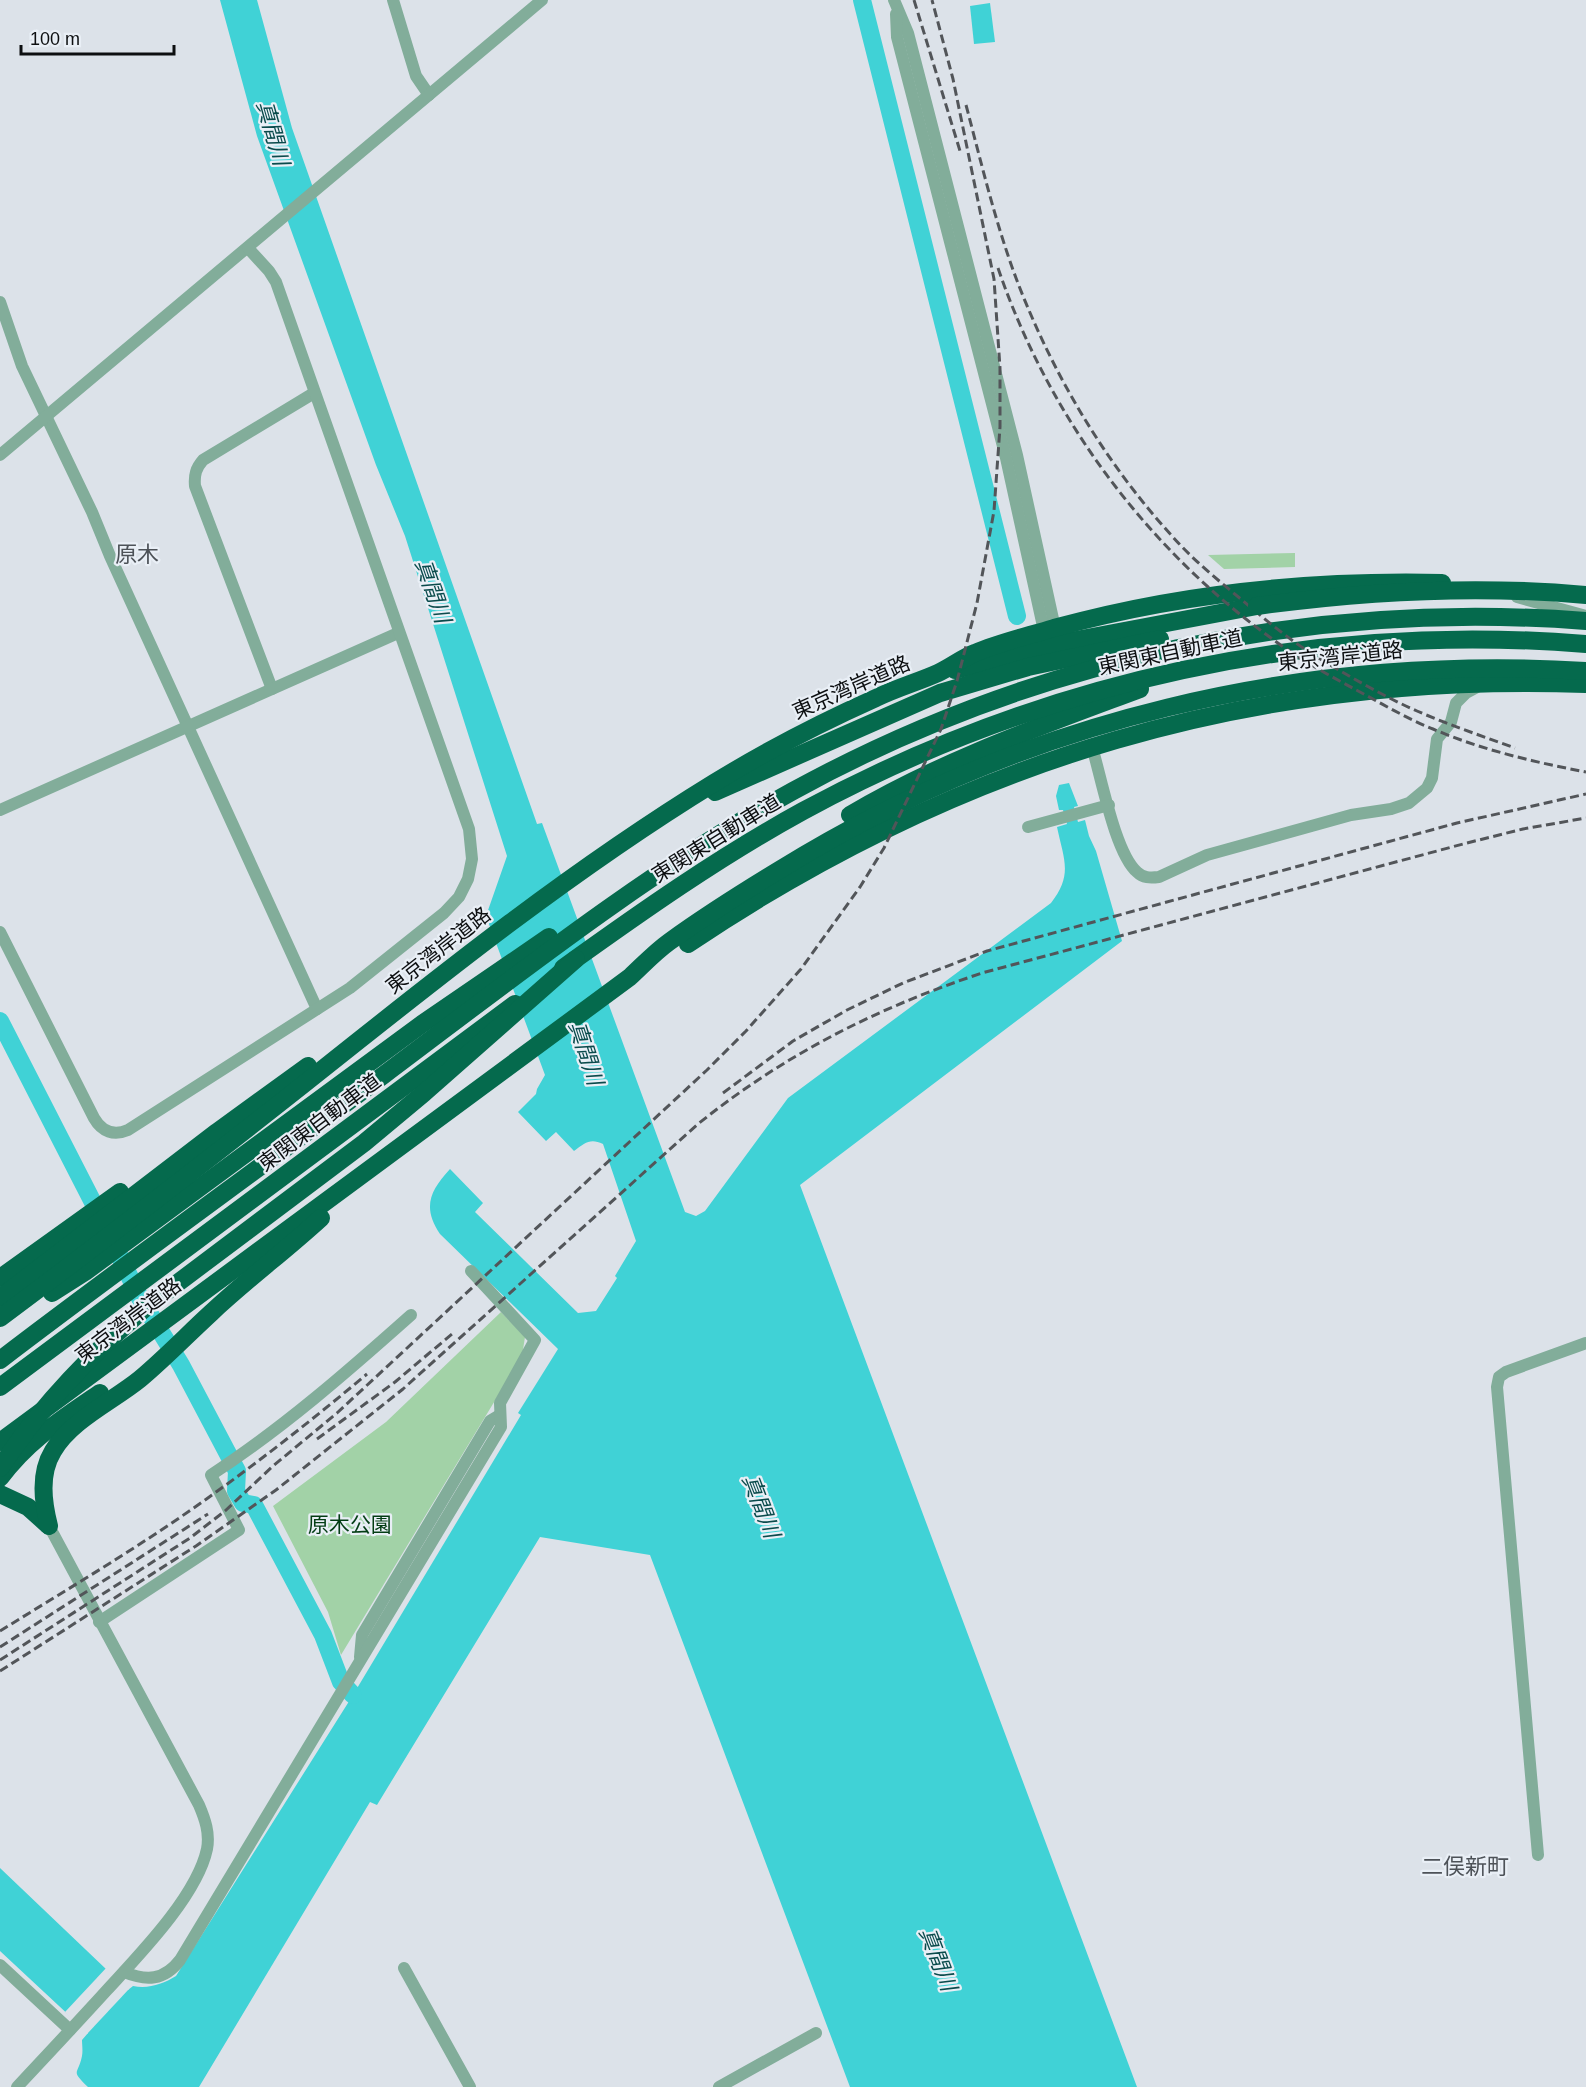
<svg xmlns="http://www.w3.org/2000/svg" width="1586" height="2087" viewBox="0 0 1586 2087" font-family="Helvetica,'Noto Sans JP',sans-serif">
<rect width="100%" height="100%" fill="#dce2e9"/>
<g fill="#a2d2a7">
<polygon points="1295,553 1295,567 1224,569 1208,555"/>
<polygon points="501,1312 525,1337 522,1356 341,1655 328,1612 273,1506 386,1422"/>
</g>
<g fill="#40d2d6">
<path d="M 220,0 L 257,0 L 292,128 L 537,824 L 542,823 L 685,1212 L 696,1216 L 705,1211 L 788,1098 L 1051,903 C 1073,875 1064,860 1057,827 L 1067,824 L 1063,810 L 1059,810 L 1056,796 L 1059,785 L 1069,783 L 1078,806 L 1074,807 L 1078,822 L 1085,820 L 1089,836 L 1096,851 L 1122,941 L 800,1185 L 1137,2087 L 850,2087 L 650,1555 L 540,1537 L 377,1805 L 370,1802 L 199,2087 L 88,2087 C 70,2069 78,2076 82,2056 C 83,2051 82,2044 82,2040 L 88,2033 L 0,1951 L 0,1868 L 128,1990 L 133,1986 C 149,1989 163,1984 176,1976 L 353,1695 L 521,1415 L 518,1413 L 558,1349 L 440,1234 C 422,1207 430,1191 450,1169 L 483,1203 L 475,1212 L 578,1313 L 596,1311 L 617,1278 L 615,1276 L 636,1241 L 603,1144 C 590,1138 585,1143 574,1151 L 556,1132 L 546,1141 L 518,1112 L 536,1094 L 537,1089 L 545,1075 L 486,916 L 507,856 L 405,536 L 376,465 L 257,136 Z"/>
<polygon points="990,3 995,42 974,44 970,6"/>
</g>
<polygon fill="#dce2e9" points="108,1966 129,1989 87,2034 65,2012"/>
<g fill="none" stroke-linecap="round" stroke-linejoin="round">
<g stroke="#40d2d6" stroke-width="18">
<polyline points="862,0 1017,616"/>
<polyline points="0,1021 103,1222"/>
<polyline points="118,1253 140,1298 181,1365 237,1471 236,1491 243,1503 254,1505 323,1635 341,1682 353,1695"/>
</g>
<g stroke="#82ad9a" stroke-width="12">
<polyline points="393,0 416,76 429,95"/>
<polyline points="894,0 908,33 1017,455 1055,628"/>
<polyline points="896,14 897,37 1006,458 1044,631"/>
<polyline points="0,302 22,366 92,512 110,556 317,1009"/>
<polyline points="0,455 542,0"/>
<polyline points="1517,597 1586,616"/>
<path d="M 272,689 L 195,486 C 194,475 196,468 203,460 L 314,393"/>
<path d="M 1092,747 C 1101,776 1115,853 1137,872 C 1143,878 1150,878 1159,877 L 1207,855 L 1351,815 L 1391,809 L 1409,803 L 1427,788 L 1432,778 L 1437,739 L 1451,722 L 1456,703 L 1466,693 L 1479,686"/>
<polyline points="0,810 398,633"/>
<polyline points="1028,827 1109,805"/>
<path d="M 0,932 L 94,1118 C 102,1132 114,1136 128,1130 L 350,988 L 444,913 L 459,897 L 468,879 L 472,859 L 469,829 L 276,282 L 269,271 L 248,248"/>
<path d="M 99,1622 L 239,1530 L 211,1475 C 283,1428 347,1372 411,1315"/>
<polyline points="360,1657 362,1635 490,1421 500,1415"/>
<polyline points="1538,1855 1497,1387 1499,1377 1506,1372 1586,1343"/>
<polyline points="0,1965 70,2030"/>
<polyline points="404,1968 470,2087"/>
<path d="M 124,1972 C 146,1981 164,1981 180,1960 L 501,1427 L 500,1403 L 535,1340 L 471,1271"/>
<path d="M 17,2087 C 47,2055 77,2023 107,1990 C 139,1955 197,1896 207,1849 C 210,1833 205,1819 199,1805 L 49,1526"/>
<polyline points="719,2087 816,2033"/>
</g>
<g stroke="#056a4d" stroke-width="18">
<polyline points="955,670 1071,641 1257,606"/>
<polyline points="715,792 940,693 1028,667 1160,639"/>
<path d="M 850,815 C 941,761 1041,726 1140,689"/>
<path d="M 688,944 C 963,759 1254,672 1586,684"/>
<path d="M 563,968 C 641,912 719,857 803,811 C 1045,680 1312,622 1586,644"/>
<polyline points="0,1278 120,1192"/>
<polyline points="52,1293 85,1272 422,1024 549,937"/>
<polyline points="0,1298 217,1132 308,1066"/>
<path d="M 0,1318 C 102,1242 204,1163 304,1084 C 437,978 569,872 714,783 C 766,751 820,723 876,698 C 896,688 918,682 938,673 C 951,667 962,658 975,653 C 1000,642 1028,636 1054,628 C 1181,593 1311,580 1442,583"/>
<path d="M 0,1360 C 127,1263 257,1170 385,1074 C 517,975 648,871 793,791 C 1035,658 1311,600 1586,621"/>
<polyline points="0,1387 515,1004"/>
<path d="M 0,1442 L 630,977 C 643,965 655,952 669,942 C 705,916 743,892 781,869 C 1024,719 1302,654 1586,671"/>
<path d="M 0,1478 C 28,1440 62,1419 100,1393"/>
<polyline points="0,1494 28,1507 48,1525"/>
<path d="M 49,1526 C 43,1502 39,1474 53,1451 C 71,1420 113,1401 140,1379 C 165,1358 187,1335 211,1313 C 246,1280 285,1251 321,1218"/>
</g>
<g stroke="#525559" stroke-width="3" stroke-dasharray="9 4.5" stroke-linecap="butt">
<polyline points="914,0 960,151"/>
<path d="M 966,105 C 984,173 1000,243 1028,308 C 1063,391 1111,469 1172,536 C 1193,560 1218,580 1242,600 C 1267,621 1293,643 1322,660 C 1352,678 1385,697 1417,711 C 1449,725 1482,736 1515,748"/>
<path d="M 998,268 C 1048,415 1145,547 1271,638 C 1299,659 1330,676 1360,692 C 1384,705 1408,719 1433,729 C 1482,750 1534,762 1586,772"/>
<polyline points="723,1093 793,1041 847,1010 903,983 987,951 1457,823 1586,794"/>
<polyline points="317,1439 395,1382 452,1334"/>
<path d="M 0,1631 C 71,1587 144,1544 212,1495 C 265,1457 317,1416 367,1374"/>
<polyline points="0,1647 208,1514"/>
<polyline points="0,1660 190,1538 225,1511 273,1466 337,1413 707,1070 746,1031 801,969 860,887 884,848 941,729 957,681 977,603 994,511 1000,427 1000,368 994,279 953,79 932,0"/>
<path d="M 0,1671 L 196,1546 L 276,1490 L 403,1389 L 698,1124 C 785,1054 877,1008 982,973 L 1463,844 L 1523,829 L 1586,818"/>
</g>
<g stroke="#056a4d" stroke-width="18">
<path d="M 1257,606 C 1366,591 1476,585 1586,595"/>
<path d="M 0,1468 C 41,1405 94,1351 151,1303 L 364,1143 L 424,1093 L 576,959"/>
</g>
</g>
<g text-anchor="middle" dominant-baseline="central" stroke-width="4.5" stroke-linejoin="round" paint-order="stroke">
<g font-size="21" fill="#0d0f11" stroke="#e9eff6">
<text transform="translate(1170 652) rotate(-12)">東関東自動車道</text>
<text transform="translate(1340 656) rotate(-6)">東京湾岸道路</text>
<text transform="translate(851 687) rotate(-24)">東京湾岸道路</text>
<text transform="translate(716 838) rotate(-32)">東関東自動車道</text>
<text transform="translate(438 950) rotate(-38)">東京湾岸道路</text>
<text transform="translate(319 1122) rotate(-37)">東関東自動車道</text>
<text transform="translate(128 1320) rotate(-37)">東京湾岸道路</text>
</g>
<g font-size="21" fill="#033d14" stroke="#e9eff6">
<text x="350" y="1524">原木公園</text>
</g>
<g font-size="22" font-style="italic" fill="#0a4b4c" stroke="#e9eff6">
<text transform="translate(273 133) rotate(74)">真間川</text>
<text transform="translate(433 591) rotate(71)">真間川</text>
<text transform="translate(586 1053) rotate(72)">真間川</text>
<text transform="translate(761 1506) rotate(69)">真間川</text>
<text transform="translate(938 1959) rotate(69)">真間川</text>
</g>
<g font-size="22" fill="#4d5258" stroke="#e9eff6">
<text x="137" y="554">原木</text>
<text x="1465" y="1866">二俣新町</text>
</g>
</g>
<path d="M21 45v9h153v-9" fill="none" stroke="#0d0f11" stroke-width="3"/>
<text x="30" y="45" font-size="18" fill="#0d0f11" stroke="#e9eff6" stroke-width="4.5" paint-order="stroke">100 m</text>
</svg>
